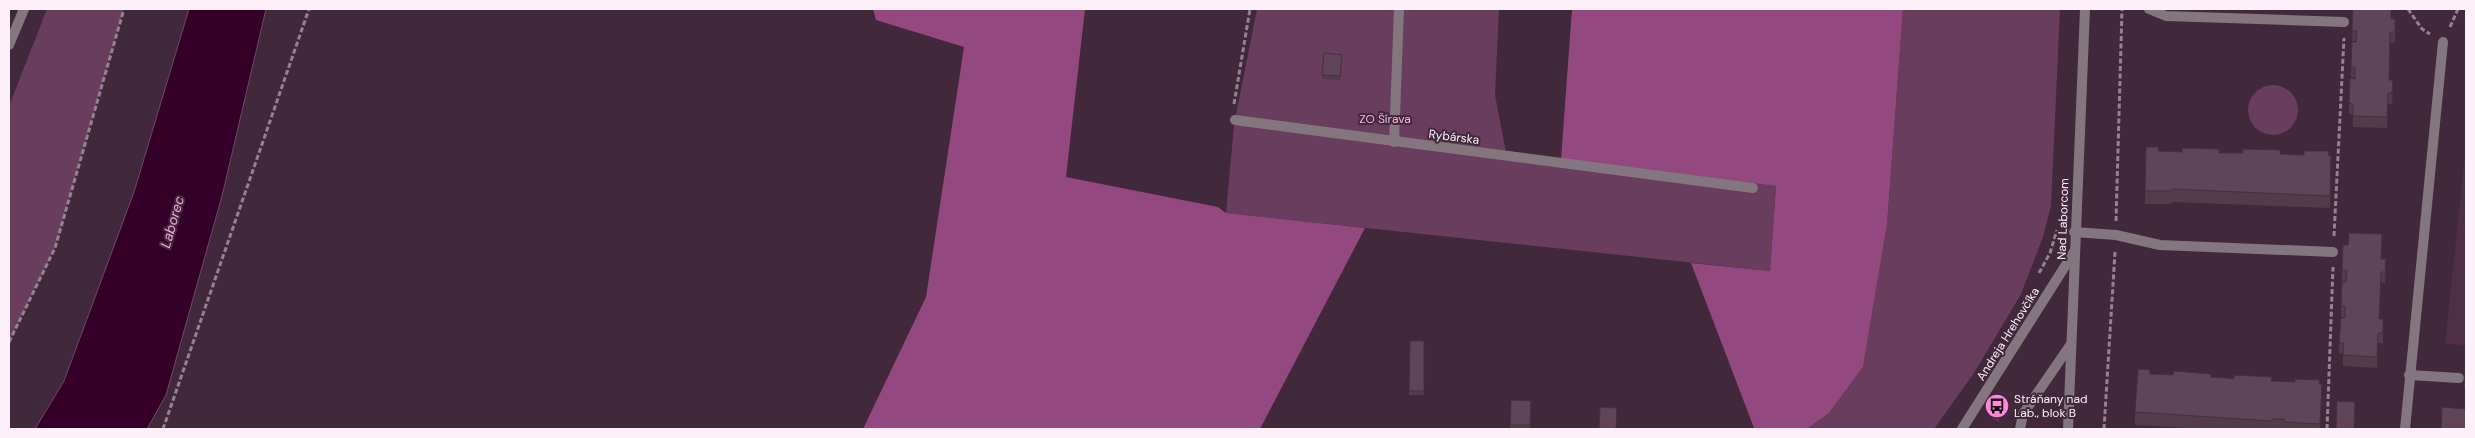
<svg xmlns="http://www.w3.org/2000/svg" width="2475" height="438" viewBox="0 0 2475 438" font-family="'DM Sans',sans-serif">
<rect width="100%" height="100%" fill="#41283a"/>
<polygon fill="#4e2f45" points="2466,144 2466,345 2445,344"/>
<g fill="#693d5d">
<polygon points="47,9 124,9 55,248 9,342 9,106"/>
<polygon points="1257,9 1499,9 1495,95 1506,152 1776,186 1770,271 1226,213 1234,125"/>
<polygon points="1903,9 2060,9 2051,206 2043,237 2021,294 1974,373 1934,429 1807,429 1829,413 1863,367 1887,225"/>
<circle cx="2273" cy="110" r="25"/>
</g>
<g fill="#944880">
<polygon points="873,9 1085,9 1066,177 1218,207 1226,213 1365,228 1260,429 863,429 926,297 964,47 876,20"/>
<polygon points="1572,9 1903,9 1887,225 1863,367 1829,413 1807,429 1754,428 1691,263 1770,271 1776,186 1561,159"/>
</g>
<polygon fill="#340029" stroke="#704867" points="189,9 266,9 222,196 166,395 147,429 35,429 64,381 134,192"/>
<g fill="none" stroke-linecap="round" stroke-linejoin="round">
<g stroke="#958290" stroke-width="3" stroke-dasharray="5 2.5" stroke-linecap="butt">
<polyline points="2408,9 2422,29 2430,34"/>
<polyline points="2450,27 2458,9"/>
<polyline points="1234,104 1250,9"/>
<polyline points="2116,221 2122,9"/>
<polyline points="2334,236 2344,38"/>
<polyline points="2039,273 2050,253 2057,230"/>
<polyline points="9,342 55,248 124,9"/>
<polyline points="163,429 309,9"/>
<polyline points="2104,429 2115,252"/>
<polyline points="2327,429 2333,267"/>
</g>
<g stroke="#83767f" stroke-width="10">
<polyline points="2149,9 2166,16 2344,22"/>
<polyline points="1235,120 1753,188"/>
<polyline points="1394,142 1399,9"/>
<polyline points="2074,232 2116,235 2160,245 2333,252"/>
<polyline points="2409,375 2459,378"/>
<polyline points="2020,429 2023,414 2071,344"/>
<polyline points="2405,429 2443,42"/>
</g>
<g stroke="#83767f" stroke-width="10">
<polyline points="9,45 24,9"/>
<polyline points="1962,429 2074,252"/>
<polyline points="2068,429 2085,9"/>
</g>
</g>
<g fill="#533b4c">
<polygon points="2353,9 2391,9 2391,19 2395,19 2395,43 2390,43 2389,80 2393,90 2392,104 2388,104 2387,128 2353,127 2353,114 2349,114 2349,103 2355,78 2351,77 2351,67 2356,41 2352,41"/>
<polygon points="1342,59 1340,80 1322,79 1322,75"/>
<polygon points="2159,151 2331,156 2330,208 2172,202 2171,204 2145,204 2145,191"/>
<polygon points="2381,259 2386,269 2385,283 2381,283 2379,319 2383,319 2383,343 2378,343 2377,368 2343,366 2343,354 2339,353 2339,343 2345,318 2345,317 2341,317 2341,306 2346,281 2342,281 2342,270"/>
<polygon points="1410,341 1424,341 1424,395 1409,395"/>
<polygon points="2465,365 2466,365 2466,388 2464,388"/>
<polygon points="2150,374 2320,384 2322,397 2320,429 2201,429 2135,425 2135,412"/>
<polygon points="1531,401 1530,429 1510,429 1510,425"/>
<polygon points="2005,412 1999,422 1991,418 1991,414"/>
</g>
<g fill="#43303e">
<polygon points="2322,384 2322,397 2320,429 2320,424"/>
<polygon points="2005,408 2005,412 1999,422 1999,418"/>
</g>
<g fill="#604558" stroke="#43303e">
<polygon points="2353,9 2391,9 2391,19 2395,19 2395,32 2390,32 2389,80 2393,80 2392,93 2388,93 2387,117 2353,116 2353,104 2349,103 2350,78 2355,79 2355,67 2351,67 2352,42 2356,42 2357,31 2352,30"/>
<polygon points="1324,53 1342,55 1340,76 1322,75"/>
<polygon points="2146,147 2159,147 2158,151 2182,152 2182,148 2220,149 2219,153 2243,153 2243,149 2280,150 2280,154 2304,155 2304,151 2329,151 2328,155 2331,156 2330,196 2172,189 2171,191 2145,191"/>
<polygon points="2349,233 2382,234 2381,259 2386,259 2385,272 2381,272 2379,319 2383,319 2383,333 2378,333 2377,357 2343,355 2344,343 2339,343 2341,318 2345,318 2345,306 2341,306 2342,282 2346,282 2347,270 2342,270 2343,245 2348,245"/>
<polygon points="1410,341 1424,341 1424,391 1409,391"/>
<polygon points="2465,365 2466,365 2466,384 2464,384"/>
<polygon points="2138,369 2150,370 2150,374 2173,375 2174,371 2211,374 2211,377 2226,378 2234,379 2234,375 2272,377 2271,381 2295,382 2295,379 2320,380 2319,384 2322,384 2320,424 2284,422 2284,419 2272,419 2272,421 2135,412"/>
<polygon points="1511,400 1531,401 1530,425 1510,425"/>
<polygon points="2337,401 2355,402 2354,429 2336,429"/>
<polygon points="1997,404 2005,408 1999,418 1991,414"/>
<polygon points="1600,407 1617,408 1616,429 1599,429"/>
<polygon points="2442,407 2466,409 2466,429 2441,429"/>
</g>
<defs>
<g id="bus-disc" transform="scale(1.25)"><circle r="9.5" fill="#ff85df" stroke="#41283a"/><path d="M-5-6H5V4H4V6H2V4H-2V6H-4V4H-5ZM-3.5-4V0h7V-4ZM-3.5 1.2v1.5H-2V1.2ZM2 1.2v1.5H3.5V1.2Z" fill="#111"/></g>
</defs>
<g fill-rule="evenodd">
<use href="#bus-disc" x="1997" y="406"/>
</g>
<g text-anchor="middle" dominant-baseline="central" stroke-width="4" stroke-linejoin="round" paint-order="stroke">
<g font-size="12" fill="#f7b8e4" stroke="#41283a">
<text x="1385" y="119">ZO Šírava</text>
</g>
<g font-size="12" fill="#fdf0f9" stroke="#41283a">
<text transform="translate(1454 137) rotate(7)">Rybárska</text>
<text transform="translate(2063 219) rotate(-88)">Nad Laborcom</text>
<text transform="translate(2008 334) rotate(-58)">Andreja Hrehovčíka</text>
</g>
<g font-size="12" fill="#fdf0f9" stroke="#41283a" text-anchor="start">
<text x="2014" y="399">Stráňany nad<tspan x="2014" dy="14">Lab., blok B</tspan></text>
</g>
<g font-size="14" font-style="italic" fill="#f7a3df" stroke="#41283a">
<text transform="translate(172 222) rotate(-74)">Laborec</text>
</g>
</g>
<rect width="2475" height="438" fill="none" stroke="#fdf0f9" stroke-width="20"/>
</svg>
